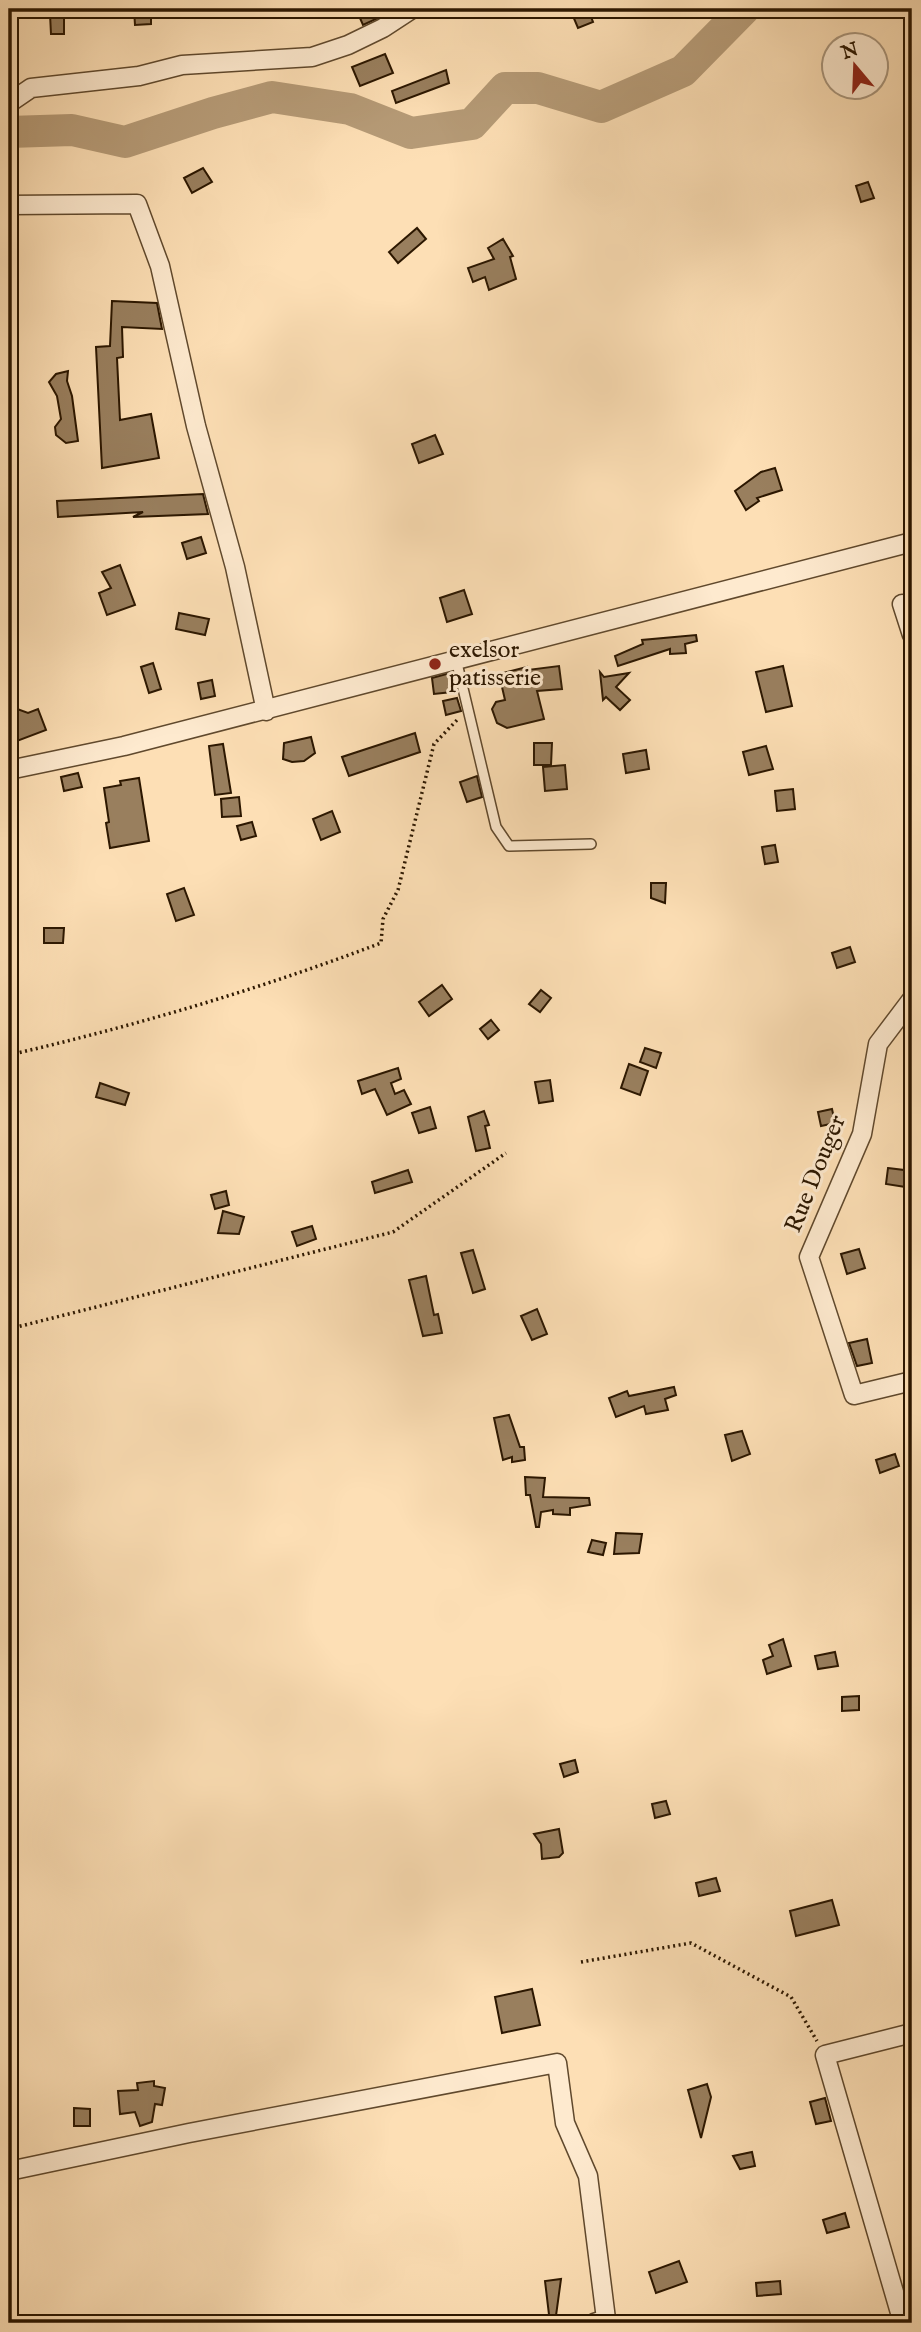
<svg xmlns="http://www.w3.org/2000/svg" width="921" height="2332" viewBox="0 0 921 2332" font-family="'IM FELL English',serif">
<rect width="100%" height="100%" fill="#fddfb5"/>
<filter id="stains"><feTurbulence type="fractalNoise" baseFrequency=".00286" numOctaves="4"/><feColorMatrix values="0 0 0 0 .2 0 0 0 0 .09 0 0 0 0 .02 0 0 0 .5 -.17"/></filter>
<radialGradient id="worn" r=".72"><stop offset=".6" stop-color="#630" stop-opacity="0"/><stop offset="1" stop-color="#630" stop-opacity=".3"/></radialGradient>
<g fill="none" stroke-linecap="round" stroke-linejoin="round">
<polyline stroke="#b69b77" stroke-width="32" points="9,132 72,130 125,142 213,113 272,97 350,109 411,133 472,124 505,88 538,88 601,107 683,71 744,9"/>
</g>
<g fill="#997f5e" stroke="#2c1700" stroke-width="2">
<polygon points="134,9 151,9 151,24 135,25"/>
<polygon points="356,9 371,9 376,19 363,25"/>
<polygon points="570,9 588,9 593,22 578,28"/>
<polygon points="50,14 64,14 64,34 51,34"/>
<polygon points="385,54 393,73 360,86 352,67"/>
<polygon points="446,70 449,83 396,103 392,91"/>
<polygon points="203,168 212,182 192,193 184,178"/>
<polygon points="868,182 874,198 861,202 856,186"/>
<polygon points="417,228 426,239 398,263 389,252"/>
<polygon points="503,239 513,256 510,257 516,279 489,290 485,277 473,282 468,268 494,259 488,248"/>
<polygon points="112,301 157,303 162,329 122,327 123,357 117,358 120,420 151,414 159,458 102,468 96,347 110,346"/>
<polygon points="68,371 67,381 72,396 78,441 66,443 56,435 55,427 61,419 57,396 49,382 56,374"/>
<polygon points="435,435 443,454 419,463 412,444"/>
<polygon points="775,468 782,490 757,498 759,501 746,510 735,491 761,472"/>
<polygon points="203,494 208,514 133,517 143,512 58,517 57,501"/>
<polygon points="201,537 206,553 187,559 182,543"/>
<polygon points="120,565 135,605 107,615 99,593 111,588 102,572"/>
<polygon points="464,590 472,614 447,622 440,598"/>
<polygon points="179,613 209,619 205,635 176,629"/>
<polygon points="696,635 697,641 685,644 686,653 670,654 670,649 618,666 615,656 643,644 642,640"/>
<polygon points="153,663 161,689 149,693 141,667"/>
<polygon points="559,666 562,689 537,691 544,719 507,728 497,723 492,709 496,702 505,700 499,674 527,667 528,670"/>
<polygon points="783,666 792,706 766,712 756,672"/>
<polygon points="600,672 604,677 629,673 616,687 630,700 620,710 606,697 603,700"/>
<polygon points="450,673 452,692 434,694 432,678"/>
<polygon points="212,680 215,696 201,699 198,683"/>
<polygon points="457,698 461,711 446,715 443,701"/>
<polygon points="9,706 28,713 38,709 46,730 17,741 9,737"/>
<polygon points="415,733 420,752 349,776 342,757"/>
<polygon points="311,737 315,753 304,761 292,762 283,759 284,743"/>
<polygon points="534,743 552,743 551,765 534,765"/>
<polygon points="223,744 231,793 215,795 209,746"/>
<polygon points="766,746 773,769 749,775 743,752"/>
<polygon points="646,750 649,769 626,773 623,754"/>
<polygon points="565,765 567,789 545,791 543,767"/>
<polygon points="78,773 82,787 64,791 61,777"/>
<polygon points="477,776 482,797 467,802 460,782"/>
<polygon points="139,778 149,841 110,848 106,823 109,822 104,788 121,785 120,781"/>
<polygon points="793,789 795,809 777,811 775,791"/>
<polygon points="239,797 241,816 222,817 221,799"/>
<polygon points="332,811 340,832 321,840 313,819"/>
<polygon points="252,822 256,836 241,840 237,826"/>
<polygon points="775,845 778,862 765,864 762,847"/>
<polygon points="651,883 666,883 665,903 651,898"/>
<polygon points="184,888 194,915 176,921 167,894"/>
<polygon points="44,928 64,928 63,943 44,943"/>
<polygon points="850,947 855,962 837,968 832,953"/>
<polygon points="442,985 452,999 429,1016 419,1002"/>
<polygon points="541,990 551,998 540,1012 529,1004"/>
<polygon points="491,1020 499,1030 488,1039 480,1029"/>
<polygon points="645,1048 661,1053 656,1068 640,1062"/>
<polygon points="629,1064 648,1071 640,1095 621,1088"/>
<polygon points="398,1068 401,1079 391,1083 395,1094 404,1090 411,1104 387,1115 375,1089 362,1094 358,1081"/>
<polygon points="550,1080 553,1101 539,1103 535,1082"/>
<polygon points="100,1083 129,1093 125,1105 96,1097"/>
<polygon points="430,1107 436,1128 419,1133 412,1113"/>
<polygon points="832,1109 835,1123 821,1126 818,1112"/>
<polygon points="484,1111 489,1125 485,1126 490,1148 476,1151 468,1117"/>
<polygon points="888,1168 912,1171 912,1188 886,1184"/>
<polygon points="408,1170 412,1182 375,1193 372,1182"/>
<polygon points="226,1191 229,1205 215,1209 211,1195"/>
<polygon points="223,1211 244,1217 239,1234 218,1233"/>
<polygon points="312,1226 316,1239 297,1246 292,1232"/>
<polygon points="859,1249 865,1268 847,1274 841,1254"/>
<polygon points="473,1250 485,1289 473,1293 461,1253"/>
<polygon points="426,1276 434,1315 438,1314 442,1333 423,1336 409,1280"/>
<polygon points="537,1309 547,1334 532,1340 521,1316"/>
<polygon points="867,1339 872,1363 857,1366 849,1343"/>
<polygon points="674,1387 676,1395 665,1399 668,1410 646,1414 644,1406 616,1417 609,1398 627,1391 629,1396"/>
<polygon points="509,1415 520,1447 524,1447 525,1460 512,1462 512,1457 503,1460 494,1418"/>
<polygon points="742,1431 750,1454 732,1461 725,1435"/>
<polygon points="895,1454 899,1466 880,1473 876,1460"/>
<polygon points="525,1477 545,1478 543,1497 589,1498 590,1505 570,1508 570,1515 553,1514 553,1510 541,1512 539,1527 536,1527 530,1495 526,1495"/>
<polygon points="616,1533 642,1534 639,1553 614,1554"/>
<polygon points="592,1540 606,1543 603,1555 588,1552"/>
<polygon points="783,1639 791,1666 767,1674 763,1660 773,1656 769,1645"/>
<polygon points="835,1652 838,1666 818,1669 815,1656"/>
<polygon points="859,1696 859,1710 842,1711 842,1697"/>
<polygon points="575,1760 578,1772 564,1777 560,1764"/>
<polygon points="666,1801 670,1814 655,1818 652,1804"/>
<polygon points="559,1829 563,1853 559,1857 542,1859 541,1844 534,1834"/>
<polygon points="716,1878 720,1891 699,1896 696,1883"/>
<polygon points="832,1900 839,1925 796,1936 790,1911"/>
<polygon points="532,1989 540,2025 502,2033 495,1997"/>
<polygon points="154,2081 154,2086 165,2088 162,2105 155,2104 152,2122 140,2126 135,2112 120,2114 118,2091 138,2090 137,2083"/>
<polygon points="707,2084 711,2097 701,2138 688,2090"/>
<polygon points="825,2098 831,2121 816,2124 810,2102"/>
<polygon points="74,2108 90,2109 90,2126 74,2126"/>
<polygon points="752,2152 755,2166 740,2169 733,2156"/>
<polygon points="845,2213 849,2227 827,2233 823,2220"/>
<polygon points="679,2261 687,2282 656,2293 649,2272"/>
<polygon points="561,2279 555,2323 550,2323 545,2281"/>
<polygon points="780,2281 781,2294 757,2296 756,2283"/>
</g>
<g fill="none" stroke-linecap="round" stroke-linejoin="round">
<g stroke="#60492d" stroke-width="12">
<polyline id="service" points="456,659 496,827 509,846 591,844"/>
</g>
<g stroke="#60492d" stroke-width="21">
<g id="minor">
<polyline points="9,103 31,88 139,76 182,65 312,57 348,45 383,28 412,9"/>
<polyline points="9,205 137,204 160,266 196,426 235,567 266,711"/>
<polyline points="902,604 912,635"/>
<polyline points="9,770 124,746 912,542"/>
<polyline points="912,999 878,1044 862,1134 809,1257 854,1395 912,1381"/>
<polyline points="9,2171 189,2133 557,2063 565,2123 588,2176 606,2319 594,2323"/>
<polyline points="903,2323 825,2055 912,2033"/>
</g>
</g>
<g stroke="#2c1700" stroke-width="3.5" stroke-dasharray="2 3.5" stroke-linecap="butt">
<path d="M 9,1055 C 135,1026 260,989 381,943 L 383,919 L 398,890 L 434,744 L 458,719"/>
<polyline points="9,1329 393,1232 506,1153"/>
<polyline points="581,1962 691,1943 791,1997 817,2041"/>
</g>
<use href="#service" stroke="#feeacf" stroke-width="9"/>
<use href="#minor" stroke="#feeacf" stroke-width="18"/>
</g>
<circle fill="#8f2418" stroke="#feeacf" stroke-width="2.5" cx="435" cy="664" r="7"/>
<g text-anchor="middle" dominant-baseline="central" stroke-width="6" stroke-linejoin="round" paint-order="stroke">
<g font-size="24" fill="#2c1700" stroke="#feeacf" text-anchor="start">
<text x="449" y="650">exelsor<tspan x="449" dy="28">patisserie</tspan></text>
</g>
<g font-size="24" fill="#2c1700" stroke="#feeacf">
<text transform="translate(816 1174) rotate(-68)">Rue Douger</text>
</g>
</g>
<rect width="921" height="2332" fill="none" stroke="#fddfb5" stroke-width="35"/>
<rect x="10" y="10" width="900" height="2311" fill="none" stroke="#2c1700" stroke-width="3.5"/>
<rect x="18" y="18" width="886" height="2297" fill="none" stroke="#2c1700" stroke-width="2"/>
<g transform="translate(855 66) rotate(341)"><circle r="33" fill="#feeacf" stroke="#aa967c" stroke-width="2"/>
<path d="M0-5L12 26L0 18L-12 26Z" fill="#8f2418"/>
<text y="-10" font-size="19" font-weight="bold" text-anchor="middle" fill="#2c1700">N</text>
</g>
<rect width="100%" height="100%" filter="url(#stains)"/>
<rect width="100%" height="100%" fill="url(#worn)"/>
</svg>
